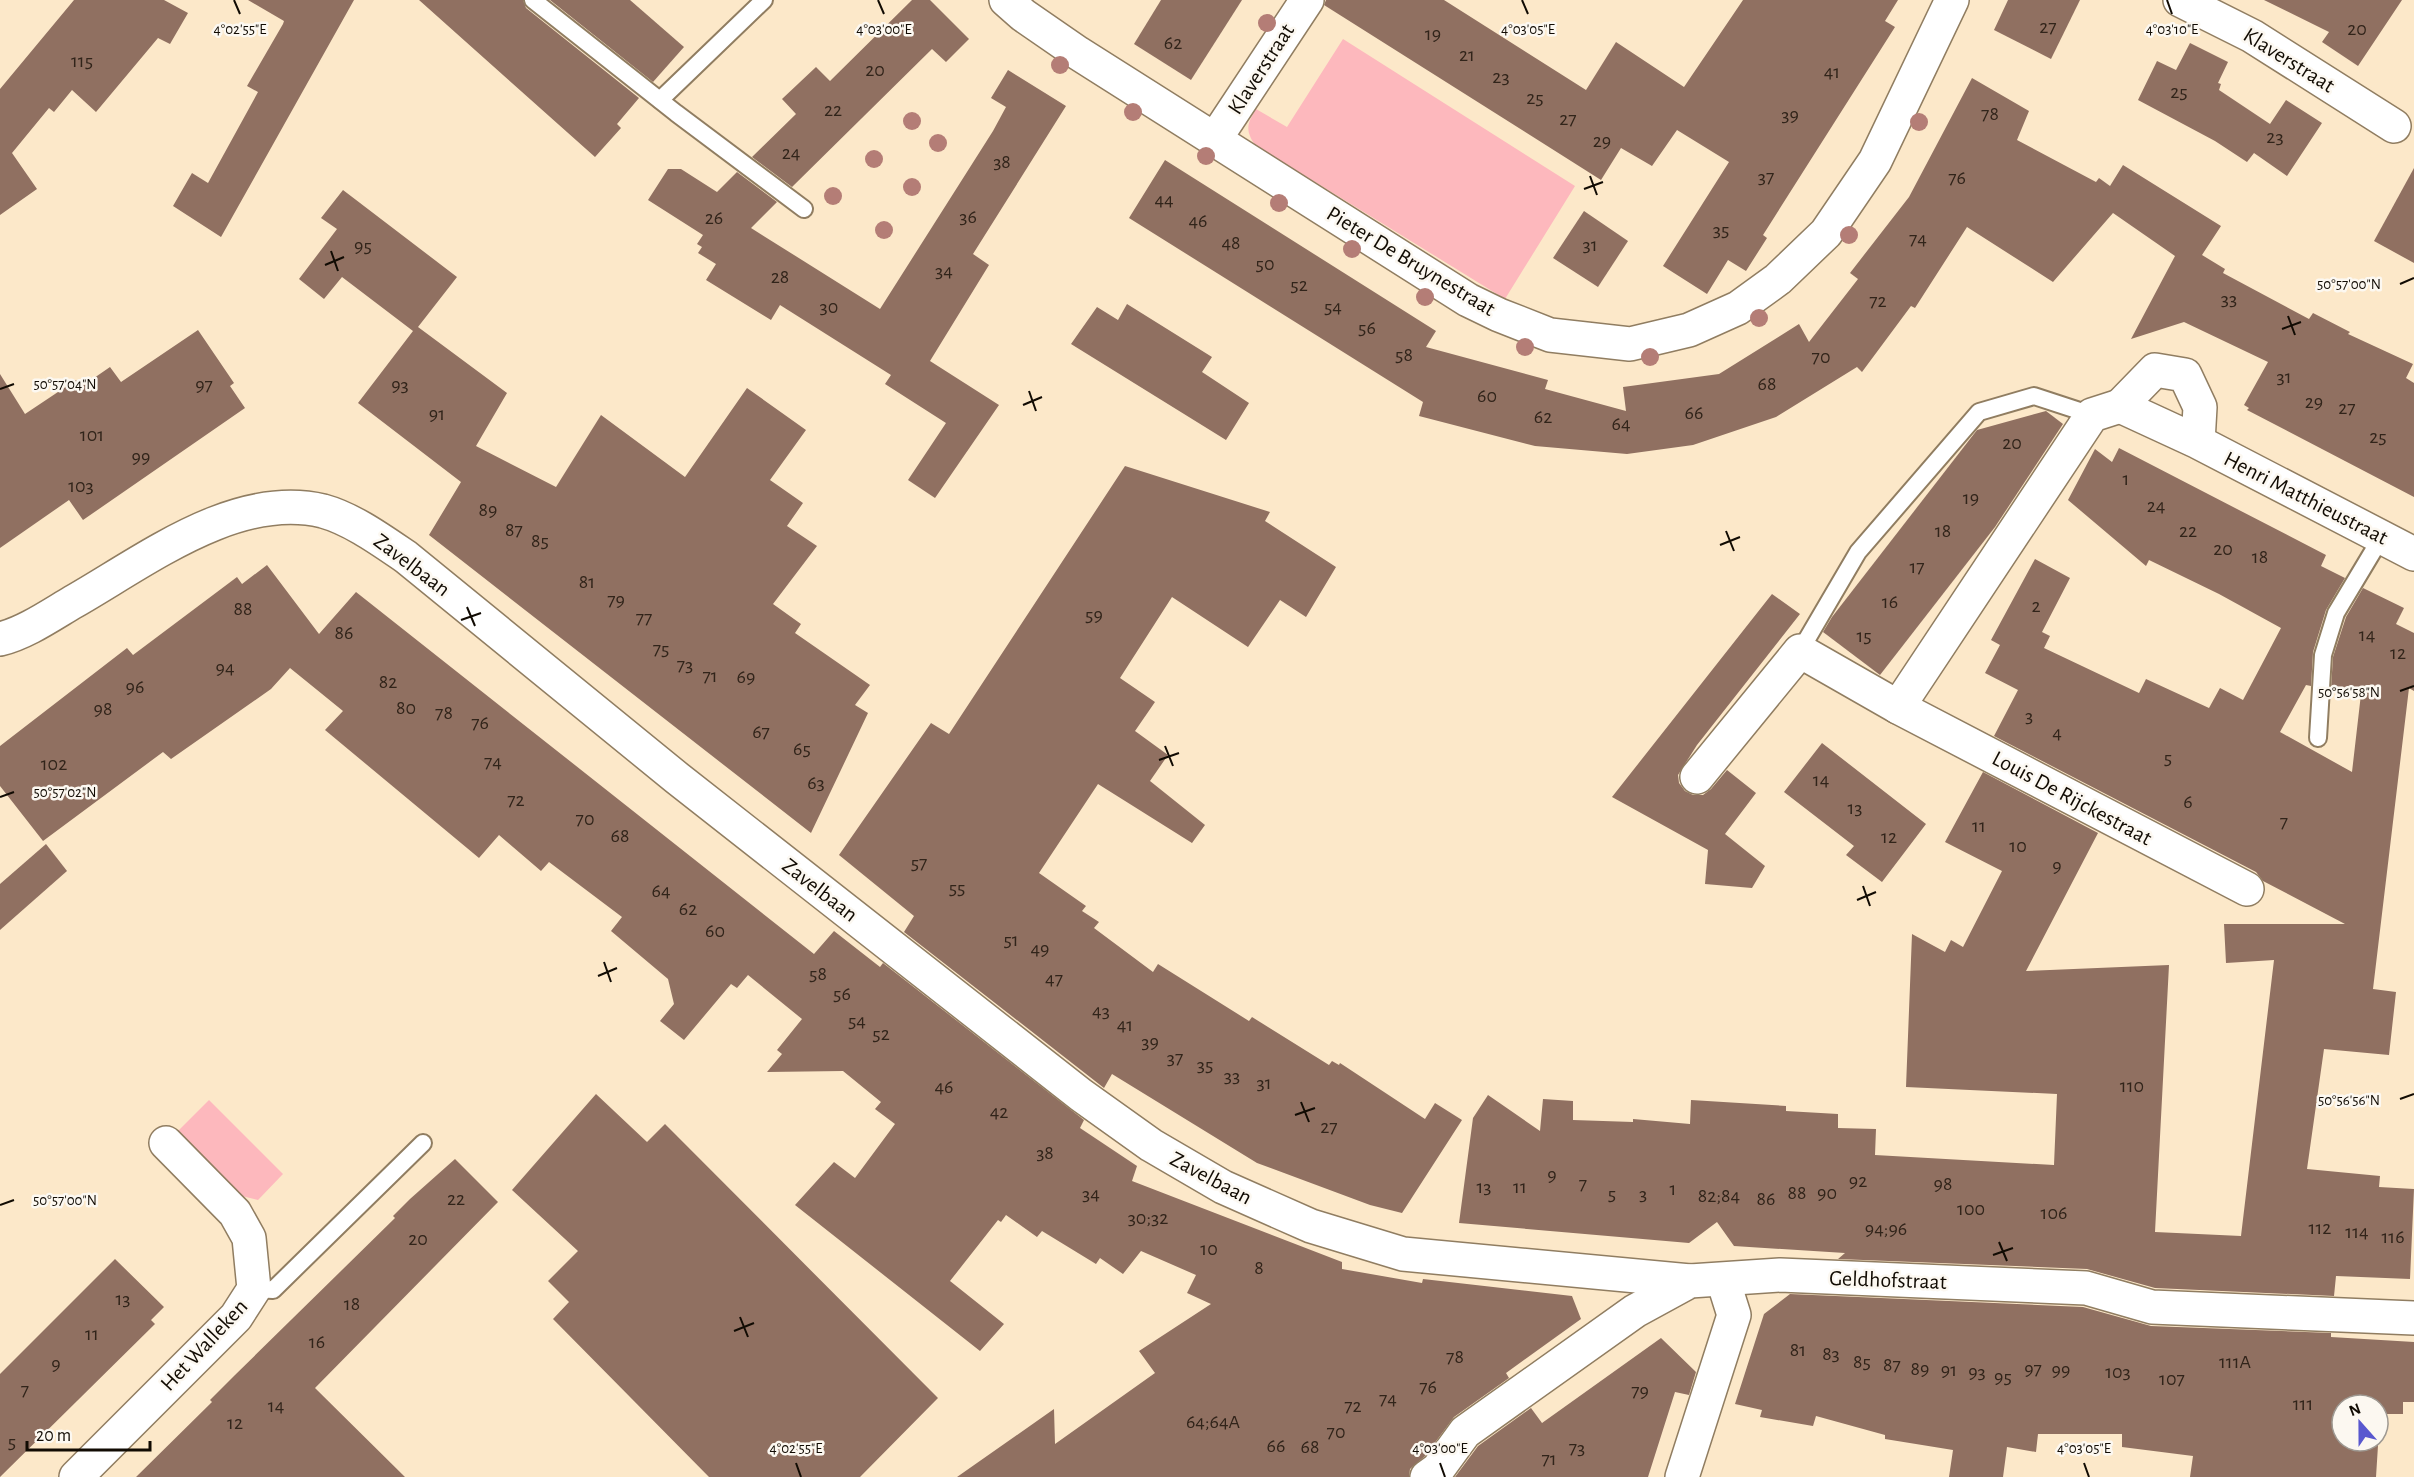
<svg xmlns="http://www.w3.org/2000/svg" width="2414" height="1477" viewBox="0 0 2414 1477" font-family="'Alegreya Sans',sans-serif">
<rect width="100%" height="100%" fill="#fce8c9"/>
<g fill="#fdb8bd">
<path d="M 1343,39 L 1575,186 L 1505,299 L 1255,145 C 1245,130 1247,124 1256,109 L 1287,127 Z"/>
<polygon points="209,1100 283,1174 258,1200 242,1196 177,1132"/>
</g>
<g fill="#907061" fill-rule="evenodd">
<polygon points="74,0 164,0 188,13 170,44 158,38 96,112 72,90 54,112 49,108 12,153 37,189 0,215 0,89"/>
<polygon points="248,0 354,0 221,237 173,206 192,173 208,183 258,92 247,86 283,24 284,21"/>
<polygon points="419,0 523,0 526,8 639,98 617,124 621,128 595,157"/>
<polygon points="550,0 630,0 684,47 653,82"/>
<polygon points="912,0 930,0 969,39 946,62 932,49 792,187 752,157 796,114 782,99 816,67 830,81"/>
<polygon points="1161,0 1242,0 1191,80 1134,44"/>
<polygon points="1326,0 1444,0 1586,90 1616,42 1684,87 1743,0 1898,0 1885,21 1895,27 1763,235 1767,238 1746,271 1728,260 1707,294 1663,266 1729,162 1677,130 1652,166 1621,148 1601,180 1324,5"/>
<polygon points="2008,0 2080,0 2051,59 1994,30"/>
<polygon points="2264,0 2402,0 2358,66 2322,42 2329,32"/>
<polygon points="2190,43 2228,62 2218,83 2221,84 2219,90 2270,124 2286,100 2322,123 2287,176 2254,153 2247,162 2215,141 2138,100 2157,61 2176,70"/>
<polygon points="1008,70 1066,106 973,254 989,265 930,361 999,405 935,498 908,480 946,423 885,384 891,375 780,305 771,320 706,280 716,264 698,253 702,247 697,244 703,235 648,200 668,169 681,169 717,192 737,172 777,202 751,228 880,309 993,131 1006,107 991,98"/>
<polygon points="1972,78 2029,111 2017,140 2096,182 2099,178 2110,186 2123,165 2221,226 2202,255 2225,269 2223,273 2309,319 2313,313 2350,332 2348,334 2413,364 2406,378 2414,383 2414,497 2247,410 2249,408 2244,405 2268,362 2184,322 2131,339 2175,256 2113,213 2053,282 1967,227 1915,308 1911,306 1862,372 1857,367 1776,417 1693,445 1627,454 1535,446 1419,416 1423,402 1129,218 1165,160 1436,331 1426,347 1548,380 1545,389 1626,411 1623,387 1719,374 1799,324 1809,342 1858,279 1850,273 1909,197"/>
<polygon points="2414,168 2414,263 2374,241"/>
<polygon points="343,190 457,277 418,327 507,393 476,446 556,487 601,415 685,477 747,388 806,430 770,480 803,503 787,526 817,546 773,604 801,624 795,633 870,685 855,705 868,713 811,833 429,535 461,482 358,403 413,331 342,277 324,299 299,279 337,229 321,218"/>
<polygon points="1584,211 1628,241 1598,287 1553,258"/>
<polygon points="1127,304 1212,357 1202,372 1249,403 1226,440 1071,344 1097,307 1118,320"/>
<polygon points="198,330 234,383 230,386 245,408 83,520 69,500 0,548 0,374 25,414 76,380 81,387 110,367 121,382"/>
<polygon points="2046,411 2063,424 1995,527 1880,675 1823,632 1832,617 1977,430"/>
<polygon points="2119,448 2326,555 2321,566 2345,578 2326,610 2313,652 2311,686 2306,685 2280,732 2352,772 2361,694 2331,689 2333,657 2346,617 2363,588 2404,608 2396,624 2414,633 2414,691 2409,688 2373,989 2396,992 2389,1055 2324,1049 2307,1169 2380,1176 2379,1187 2414,1189 2410,1279 2336,1276 2334,1296 2155,1288 2087,1269 1838,1259 1845,1253 1734,1246 1717,1222 1689,1243 1459,1223 1473,1118 1488,1095 1540,1131 1543,1099 1573,1101 1573,1120 1633,1122 1633,1119 1690,1124 1691,1100 1786,1106 1786,1111 1838,1114 1838,1128 1876,1129 1875,1155 2054,1165 2057,1094 1906,1087 1912,934 1945,952 1951,940 1963,947 2002,871 1945,842 1983,772 2098,833 2026,971 2169,965 2155,1232 2241,1236 2274,960 2226,963 2224,924 2345,924 2263,881 2256,872 1994,736 2018,690 1985,673 2000,645 1991,640 2035,559 2070,578 2042,632 2050,636 2044,648 2139,693 2146,679 2209,708 2220,688 2243,700 2281,628 2219,594 2149,560 2146,566 2068,500 2095,449 2112,462"/>
<polygon points="1125,466 1270,512 1265,521 1336,567 1306,617 1280,600 1248,647 1172,597 1120,678 1155,702 1135,731 1168,755 1150,781 1205,825 1192,843 1098,784 1039,873 1086,906 1082,911 1099,922 1094,928 1153,972 1158,964 1249,1021 1252,1017 1329,1065 1332,1061 1339,1065 1340,1063 1425,1119 1435,1103 1462,1120 1402,1213 1370,1205 1257,1163 1112,1074 1104,1088 904,932 914,916 839,855 931,723 949,734"/>
<polygon points="267,565 319,634 356,592 814,954 834,931 880,967 883,963 1084,1120 1080,1128 1137,1166 1132,1181 1342,1262 1342,1269 1422,1283 1423,1279 1572,1296 1581,1319 1506,1373 1509,1378 1454,1417 1425,1456 1410,1469 1409,1477 957,1477 1054,1409 1055,1444 1155,1373 1139,1351 1211,1304 1187,1293 1196,1275 1141,1251 1123,1274 1100,1258 1096,1264 1042,1231 1037,1237 1006,1215 1001,1222 998,1220 950,1281 1004,1324 980,1351 795,1205 834,1162 855,1178 895,1124 875,1109 881,1102 843,1071 767,1072 782,1054 777,1050 802,1019 748,975 737,988 731,984 684,1040 660,1021 674,1004 668,979 611,931 622,917 549,862 541,871 499,835 479,858 325,730 343,711 290,668 271,689 171,759 163,752 43,841 0,786 0,746 127,648 133,655 237,577 242,584"/>
<polygon points="1772,594 1800,614 1697,745 1678,775 1679,783 1685,791 1693,795 1703,795 1711,789 1727,770 1756,793 1725,834 1765,866 1752,888 1705,884 1708,850 1612,797"/>
<polygon points="1822,743 1926,824 1882,882 1846,855 1854,846 1784,792"/>
<polygon points="46,844 67,871 0,930 0,884"/>
<polygon points="596,1094 647,1142 665,1124 938,1398 860,1477 709,1477 553,1319 569,1302 548,1281 578,1251 512,1190"/>
<polygon points="455,1159 498,1202 315,1388 405,1477 136,1477 212,1402 210,1400 235,1375 395,1218 393,1216 410,1199"/>
<polygon points="115,1259 164,1307 151,1320 155,1324 0,1477 0,1374"/>
<path d="M 1790,1294 L 2083,1307 L 2151,1326 L 2331,1333 L 2331,1337 L 2414,1342 L 2414,1402 L 2403,1402 L 2403,1414 L 2380,1414 L 2376,1477 L 2190,1477 L 2193,1456 L 2122,1447 L 2122,1434 L 2038,1434 L 2036,1452 L 2007,1447 L 2003,1477 L 1949,1477 L 1953,1450 L 1885,1439 L 1885,1435 L 1816,1416 L 1813,1426 L 1760,1417 L 1762,1410 L 1735,1404 L 1764,1314 ZM 2342,1405 L 2378,1405 L 2378,1441 L 2342,1441 Z"/>
<polygon points="1661,1338 1696,1372 1689,1395 1675,1392 1648,1477 1455,1477 1478,1446 1531,1408 1542,1423"/>
</g>
<g fill="none" stroke-linecap="round" stroke-linejoin="round">
<g stroke="#907d61" stroke-width="20">
<g id="lane">
<polyline points="533,0 676,113 804,209"/>
<polyline points="660,100 764,0"/>
<polyline points="1800,651 1858,552 1979,412 2034,396 2092,415"/>
<polyline points="2318,738 2323,655 2336,613 2381,538"/>
<polyline points="254,1289 273,1290 423,1143"/>
</g>
</g>
<g stroke="#907d61" stroke-width="36">
<g id="street">
<polyline points="1006,0 1023,15 1078,53 1468,300 1499,315 1550,335 1630,344 1689,330 1738,308 1778,279 1826,233 1875,161 1952,0"/>
<polyline points="2180,0 2252,36 2394,126"/>
<polyline points="1215,139 1307,0"/>
<polyline points="2198,442 2200,407 2185,375 2155,370 2120,406 2198,442 2414,554"/>
<path d="M 0,639 C 25,633 51,615 73,602 C 145,561 236,490 323,511 C 352,519 381,540 406,557 L 677,778 L 1081,1095 L 1151,1145 L 1223,1187 L 1311,1226 L 1403,1254 L 1690,1281"/>
<polyline points="1898,707 2092,415 2120,406"/>
<polyline points="1697,777 1800,651 1898,707 2247,889"/>
<polyline points="76,1477 236,1317 254,1289 249,1238 235,1213 166,1143"/>
<polyline points="1427,1477 1438,1469 1465,1432 1635,1311 1690,1281 1780,1275 2086,1288 2152,1307 2414,1318"/>
<polyline points="1682,1477 1734,1315 1723,1280"/>
</g>
</g>
<use href="#lane" stroke="#fff" stroke-width="16"/>
<use href="#street" stroke="#fff" stroke-width="33"/>
</g>
<g fill="#b47d76">
<circle cx="1267" cy="23" r="9"/>
<circle cx="1060" cy="65" r="9"/>
<circle cx="1133" cy="112" r="9"/>
<circle cx="912" cy="121" r="9"/>
<circle cx="1919" cy="122" r="9"/>
<circle cx="938" cy="143" r="9"/>
<circle cx="1206" cy="156" r="9"/>
<circle cx="874" cy="159" r="9"/>
<circle cx="912" cy="187" r="9"/>
<circle cx="833" cy="196" r="9"/>
<circle cx="1279" cy="203" r="9"/>
<circle cx="884" cy="230" r="9"/>
<circle cx="1849" cy="235" r="9"/>
<circle cx="1352" cy="249" r="9"/>
<circle cx="1425" cy="297" r="9"/>
<circle cx="1759" cy="318" r="9"/>
<circle cx="1525" cy="347" r="9"/>
<circle cx="1650" cy="357" r="9"/>
</g>
<path fill="none" stroke="#110b03" stroke-width="2" d="M 234,0 L 240,14M 878,0 L 884,14M 1522,0 L 1528,14M 2167,0 L 2172,14M 1590,176 L 1597,195M 1584,189 L 1603,182M 331,251 L 338,271M 325,265 L 344,257M 2400,284 L 2414,278M 2288,316 L 2295,335M 2282,329 L 2301,322M 0,389 L 14,384M 1029,391 L 1036,411M 1023,405 L 1042,397M 1726,531 L 1734,551M 1720,545 L 1740,537M 467,607 L 475,626M 461,620 L 481,613M 2400,691 L 2414,686M 1165,746 L 1173,766M 1159,760 L 1179,753M 0,797 L 14,792M 1863,886 L 1870,906M 1857,900 L 1876,892M 604,962 L 611,982M 598,976 L 617,968M 2400,1099 L 2414,1094M 1301,1102 L 1309,1122M 1295,1115 L 1315,1108M 0,1205 L 14,1200M 1999,1242 L 2007,1261M 1993,1255 L 2013,1248M 740,1317 L 748,1337M 734,1331 L 754,1323M 796,1463 L 801,1477M 1440,1463 L 1445,1477M 2084,1463 L 2089,1477"/>
<g text-anchor="middle" dominant-baseline="central" stroke-width="5" stroke-linejoin="round" paint-order="stroke">
<g font-size="20" fill="#31241a">
<text x="2048" y="27">27</text>
<text x="2357" y="29">20</text>
<text x="1433" y="34">19</text>
<text x="1173" y="43">62</text>
<text x="1467" y="55">21</text>
<text x="82" y="61">115</text>
<text x="875" y="70">20</text>
<text x="1832" y="72">41</text>
<text x="1501" y="77">23</text>
<text x="2179" y="92">25</text>
<text x="1535" y="98">25</text>
<text x="833" y="110">22</text>
<text x="1990" y="114">78</text>
<text x="1790" y="115">39</text>
<text x="1568" y="119">27</text>
<text x="2275" y="137">23</text>
<text x="1602" y="141">29</text>
<text x="791" y="153">24</text>
<text x="1002" y="162">38</text>
<text x="1766" y="177">37</text>
<text x="1957" y="178">76</text>
<text x="1164" y="200">44</text>
<text x="968" y="217">36</text>
<text x="714" y="218">26</text>
<text x="1198" y="221">46</text>
<text x="1721" y="230">35</text>
<text x="1918" y="239">74</text>
<text x="1231" y="243">48</text>
<text x="1590" y="245">31</text>
<text x="363" y="246">95</text>
<text x="1265" y="264">50</text>
<text x="944" y="271">34</text>
<text x="780" y="277">28</text>
<text x="1299" y="285">52</text>
<text x="2229" y="299">33</text>
<text x="1878" y="301">72</text>
<text x="829" y="307">30</text>
<text x="1333" y="307">54</text>
<text x="1367" y="328">56</text>
<text x="1404" y="355">58</text>
<text x="1821" y="357">70</text>
<text x="2284" y="377">31</text>
<text x="1767" y="384">68</text>
<text x="204" y="385">97</text>
<text x="400" y="385">93</text>
<text x="1487" y="396">60</text>
<text x="2314" y="402">29</text>
<text x="2347" y="408">27</text>
<text x="1694" y="413">66</text>
<text x="437" y="414">91</text>
<text x="1543" y="417">62</text>
<text x="1621" y="424">64</text>
<text x="92" y="435">101</text>
<text x="2378" y="437">25</text>
<text x="2012" y="443">20</text>
<text x="141" y="457">99</text>
<text x="2126" y="479">1</text>
<text x="81" y="486">103</text>
<text x="1971" y="498">19</text>
<text x="2156" y="506">24</text>
<text x="488" y="510">89</text>
<text x="514" y="530">87</text>
<text x="1943" y="531">18</text>
<text x="2188" y="531">22</text>
<text x="540" y="541">85</text>
<text x="2223" y="549">20</text>
<text x="2260" y="557">18</text>
<text x="1917" y="567">17</text>
<text x="587" y="582">81</text>
<text x="616" y="600">79</text>
<text x="1890" y="602">16</text>
<text x="2036" y="606">2</text>
<text x="243" y="609">88</text>
<text x="1094" y="615">59</text>
<text x="644" y="618">77</text>
<text x="344" y="633">86</text>
<text x="2367" y="635">14</text>
<text x="1864" y="636">15</text>
<text x="661" y="649">75</text>
<text x="2398" y="653">12</text>
<text x="685" y="665">73</text>
<text x="225" y="668">94</text>
<text x="710" y="676">71</text>
<text x="746" y="677">69</text>
<text x="388" y="682">82</text>
<text x="135" y="687">96</text>
<text x="406" y="708">80</text>
<text x="103" y="709">98</text>
<text x="444" y="713">78</text>
<text x="2029" y="716">3</text>
<text x="480" y="723">76</text>
<text x="761" y="732">67</text>
<text x="2057" y="733">4</text>
<text x="802" y="749">65</text>
<text x="2168" y="758">5</text>
<text x="493" y="762">74</text>
<text x="54" y="764">102</text>
<text x="1821" y="780">14</text>
<text x="816" y="783">63</text>
<text x="516" y="800">72</text>
<text x="2188" y="802">6</text>
<text x="1855" y="808">13</text>
<text x="585" y="819">70</text>
<text x="2284" y="822">7</text>
<text x="1979" y="826">11</text>
<text x="620" y="836">68</text>
<text x="1889" y="837">12</text>
<text x="2018" y="846">10</text>
<text x="919" y="863">57</text>
<text x="2057" y="866">9</text>
<text x="957" y="888">55</text>
<text x="661" y="891">64</text>
<text x="688" y="909">62</text>
<text x="715" y="931">60</text>
<text x="1011" y="940">51</text>
<text x="1040" y="949">49</text>
<text x="818" y="974">58</text>
<text x="1054" y="979">47</text>
<text x="842" y="994">56</text>
<text x="1101" y="1011">43</text>
<text x="857" y="1021">54</text>
<text x="1125" y="1025">41</text>
<text x="881" y="1034">52</text>
<text x="1150" y="1042">39</text>
<text x="1175" y="1058">37</text>
<text x="1205" y="1065">35</text>
<text x="1232" y="1076">33</text>
<text x="1264" y="1083">31</text>
<text x="2132" y="1086">110</text>
<text x="944" y="1087">46</text>
<text x="999" y="1112">42</text>
<text x="1329" y="1127">27</text>
<text x="1045" y="1153">38</text>
<text x="1552" y="1175">9</text>
<text x="1858" y="1181">92</text>
<text x="1583" y="1184">7</text>
<text x="1943" y="1184">98</text>
<text x="1484" y="1187">13</text>
<text x="1520" y="1187">11</text>
<text x="1673" y="1189">1</text>
<text x="1797" y="1193">88</text>
<text x="1827" y="1193">90</text>
<text x="1091" y="1194">34</text>
<text x="1612" y="1194">5</text>
<text x="1643" y="1194">3</text>
<text x="1719" y="1196">82;84</text>
<text x="456" y="1199">22</text>
<text x="1766" y="1199">86</text>
<text x="1971" y="1209">100</text>
<text x="2054" y="1213">106</text>
<text x="1148" y="1218">30;32</text>
<text x="2320" y="1228">112</text>
<text x="1886" y="1229">94;96</text>
<text x="2357" y="1232">114</text>
<text x="2393" y="1237">116</text>
<text x="418" y="1239">20</text>
<text x="1209" y="1249">10</text>
<text x="1259" y="1268">8</text>
<text x="123" y="1299">13</text>
<text x="352" y="1304">18</text>
<text x="92" y="1334">11</text>
<text x="317" y="1342">16</text>
<text x="1798" y="1350">81</text>
<text x="1831" y="1354">83</text>
<text x="1455" y="1357">78</text>
<text x="1862" y="1362">85</text>
<text x="2235" y="1362">111A</text>
<text x="56" y="1364">9</text>
<text x="1892" y="1365">87</text>
<text x="1920" y="1369">89</text>
<text x="2033" y="1369">97</text>
<text x="1949" y="1370">91</text>
<text x="2061" y="1370">99</text>
<text x="1977" y="1372">93</text>
<text x="2118" y="1372">103</text>
<text x="2003" y="1377">95</text>
<text x="2172" y="1379">107</text>
<text x="1428" y="1387">76</text>
<text x="25" y="1390">7</text>
<text x="1640" y="1391">79</text>
<text x="1388" y="1399">74</text>
<text x="2303" y="1404">111</text>
<text x="276" y="1406">14</text>
<text x="1353" y="1406">72</text>
<text x="1213" y="1422">64;64A</text>
<text x="235" y="1423">12</text>
<text x="1336" y="1432">70</text>
<text x="12" y="1442">5</text>
<text x="1276" y="1446">66</text>
<text x="1310" y="1447">68</text>
<text x="1577" y="1448">73</text>
<text x="1549" y="1459">71</text>
</g>
<g font-size="22" fill="#110b03" stroke="#fcf8f1">
<text transform="translate(2289 60) rotate(32)">Klaverstraat</text>
<text transform="translate(1261 69) rotate(-57)">Klaverstraat</text>
<text transform="translate(1411 261) rotate(31)">Pieter De Bruynestraat</text>
<text transform="translate(2306 498) rotate(27)">Henri Matthieustraat</text>
<text transform="translate(412 565) rotate(37)">Zavelbaan</text>
<text transform="translate(2072 798) rotate(28)">Louis De Rijckestraat</text>
<text transform="translate(820 890) rotate(38)">Zavelbaan</text>
<text transform="translate(1211 1178) rotate(28)">Zavelbaan</text>
<text transform="translate(1888 1280) rotate(2)">Geldhofstraat</text>
<text transform="translate(204 1345) rotate(-47)">Het Walleken</text>
</g>
</g>
<g font-size="15" text-anchor="middle" fill="#110b03" stroke="#fcf8f1" stroke-width="5" stroke-linejoin="round" paint-order="stroke">
<text x="240" y="34">4°02'55"E</text>
<text x="884" y="34">4°03'00"E</text>
<text x="1528" y="34">4°03'05"E</text>
<text x="2172" y="34">4°03'10"E</text>
<text x="2349" y="289">50°57'00"N</text>
<text x="65" y="389">50°57'04"N</text>
<text x="2349" y="697">50°56'58"N</text>
<text x="65" y="797">50°57'02"N</text>
<text x="2349" y="1105">50°56'56"N</text>
<text x="65" y="1205">50°57'00"N</text>
<text x="796" y="1453">4°02'55"E</text>
<text x="1440" y="1453">4°03'00"E</text>
<text x="2084" y="1453">4°03'05"E</text>
</g>
<g transform="translate(2360 1423) rotate(339)"><circle r="28" fill="#fcf8f1" stroke="#9e9992" stroke-width="1.5"/>
<path d="M0-4.5L10 22L0 15L-10 22Z" fill="#5958cf"/>
<text y="-9" font-size="16" font-weight="bold" text-anchor="middle" fill="#110b03">N</text>
</g>
<path d="M27 1441v9h123v-9" fill="none" stroke="#110b03" stroke-width="3"/>
<text x="36" y="1441" font-size="18" fill="#110b03" stroke="#fcf8f1" stroke-width="4.5" paint-order="stroke">20 m</text>
</svg>
